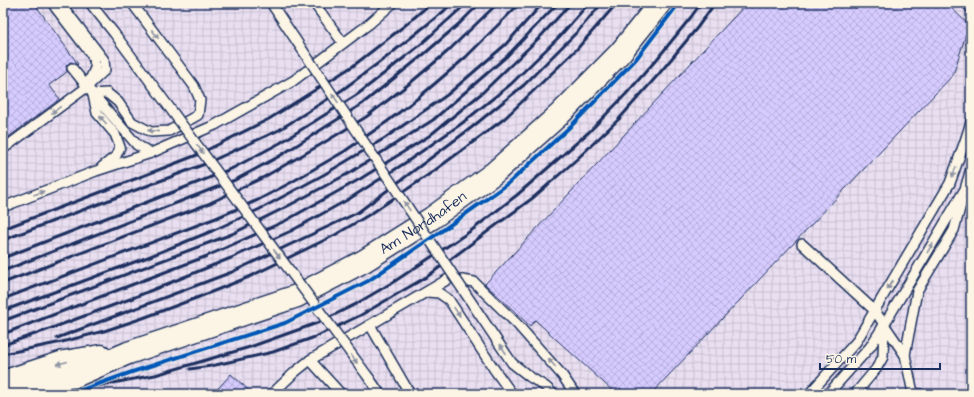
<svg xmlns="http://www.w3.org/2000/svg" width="974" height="397" viewBox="0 0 974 397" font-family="'Architects Daughter',sans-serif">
<defs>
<pattern id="industrial-grid" width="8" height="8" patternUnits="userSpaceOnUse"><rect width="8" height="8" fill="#e9dff1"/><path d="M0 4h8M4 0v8" fill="none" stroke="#c7c0d1"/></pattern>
<pattern id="building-cross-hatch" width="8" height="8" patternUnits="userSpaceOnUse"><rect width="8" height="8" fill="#d6cbfe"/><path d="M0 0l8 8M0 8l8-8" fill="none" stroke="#b7afdc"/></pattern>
</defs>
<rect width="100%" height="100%" fill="#f1e8ec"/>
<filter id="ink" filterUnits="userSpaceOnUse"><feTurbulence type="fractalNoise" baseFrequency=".025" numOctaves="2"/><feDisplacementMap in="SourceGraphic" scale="8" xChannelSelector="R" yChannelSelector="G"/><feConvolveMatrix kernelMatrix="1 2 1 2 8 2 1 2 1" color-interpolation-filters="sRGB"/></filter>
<g filter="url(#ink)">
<rect fill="url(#industrial-grid)" x="3" y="3" width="968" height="391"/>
<g fill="url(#building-cross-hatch)" stroke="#1b2f5e">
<polygon points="3,3 34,3 78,64 77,65 74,63 71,62 69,63 66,66 67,72 49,85 60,99 3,141"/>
<polygon points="747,3 946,3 969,25 953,75 651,394 627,394 620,388 615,393 535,320 530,326 485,284"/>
<polygon points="231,374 253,394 213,394"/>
</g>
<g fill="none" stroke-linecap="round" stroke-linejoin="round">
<g stroke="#1b2f5e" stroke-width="12">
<g id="service">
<polyline points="53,3 55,7 91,54 96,66 88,84"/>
<polyline points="90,3 114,33 169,107"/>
<polyline points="314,3 343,43"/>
<polyline points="966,3 971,8"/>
<polyline points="72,68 93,94 137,145 151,153"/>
<polyline points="93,94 107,93 118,102 132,122 151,132 169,131 198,115 200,100 194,86 132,3"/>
<polyline points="93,95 97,113 115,134 120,147 116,156 102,167"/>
<polyline points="3,149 87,87 105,70 104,60 60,3"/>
<polyline points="3,207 96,171 151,153 215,125 293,81 369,24 393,3"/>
<polyline points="802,244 875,311 905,355 913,393 920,394"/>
<polyline points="427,292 439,293 449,300 494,369 512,394"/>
<polyline points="370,325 410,394"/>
<polyline points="905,355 917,291 954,230 962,201"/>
<polyline points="310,360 341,394"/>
<polyline points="530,377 546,387 553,394"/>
<polyline points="369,378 380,394"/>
<polyline points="272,394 295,372 310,360 450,278 474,282 517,324 562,375 575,394"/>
<polyline points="809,394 856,342 950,183 965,141 971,122"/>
<polyline points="828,394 870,347 884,325 965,189 971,169"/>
<polyline points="855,394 876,369 883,357 884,327"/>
</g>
</g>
<g stroke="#1b2f5e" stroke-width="25">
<g id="primary">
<polyline points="3,382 64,362 101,356"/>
<path id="s1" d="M 23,394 L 68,379 L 128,353 L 297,296 L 364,261 L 432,218 L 494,173 L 560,114 L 620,53 L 660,3"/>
</g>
</g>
<use href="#service" stroke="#fcf5e5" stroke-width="9"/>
<use href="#primary" stroke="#fcf5e5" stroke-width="22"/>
<g stroke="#1b2f5e" stroke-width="3">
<polyline points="3,229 109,189 197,155 269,119 353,66 408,23 431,3"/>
<polyline points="3,240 205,164 279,130 342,90 388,56 444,11 452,3"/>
<polyline points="3,258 204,180 233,168 280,143 358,94 419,46 467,3"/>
<polyline points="3,271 235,180 278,157 362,104 423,55 461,22 480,3"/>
<polyline points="3,283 208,204 264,177 320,145 366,117 409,84 447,52 498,3"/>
<polyline points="3,299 216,218 258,200 290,183 345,151 388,121 418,98 466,57 520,3"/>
<polyline points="3,311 148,257 212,231 260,209 325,174 385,138 447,95 505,45 543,3"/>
<polyline points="3,321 232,234 288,206 351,172 433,120 507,56 558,3"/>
<polyline points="3,334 207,256 285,221 360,179 429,136 482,93 541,36 571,3"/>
<polyline points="57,338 232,272 357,213 471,128 524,85 578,31 602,3"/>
<polyline points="3,345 44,331 130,299 231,258 291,231 349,199 405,163 461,124 511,84 559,37 589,3"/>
<polyline points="3,354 62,342 104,331 143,318 199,297 249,277 335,235 372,213 434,171 504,119 577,49 617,3"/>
<polyline points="190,369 211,366 273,352 315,337 361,315 428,276 534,197 577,159 619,119 658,75 697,28 715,3"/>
<polyline points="11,394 87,388 155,375 169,371 250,347 320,322 356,304 395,281 472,230 517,195 589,132 626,94 657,59 691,17 701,3"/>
</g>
<g stroke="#1b2f5e" stroke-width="12" stroke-linecap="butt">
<g id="service-bridge">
<polyline points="271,3 512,363 530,377"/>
<polyline points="169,107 369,378"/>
</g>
</g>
<use href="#service-bridge" stroke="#fcf5e5" stroke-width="9"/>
<g stroke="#fcf5e5" stroke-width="6">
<polyline id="cycleway" points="70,394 132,372 285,323 368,281 443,230 509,183 573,124 636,59 679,3"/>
</g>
<use href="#cycleway" stroke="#0057b8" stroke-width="4"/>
</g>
<defs><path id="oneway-solid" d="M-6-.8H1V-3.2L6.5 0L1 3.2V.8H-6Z"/></defs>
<g fill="#8c92a2">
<use href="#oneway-solid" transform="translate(155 34) rotate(53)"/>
<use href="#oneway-solid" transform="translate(335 98) rotate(-124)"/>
<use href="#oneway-solid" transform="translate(56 110) rotate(143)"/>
<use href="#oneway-solid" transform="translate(103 120) rotate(-131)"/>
<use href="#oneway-solid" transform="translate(153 131) rotate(-174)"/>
<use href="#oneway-solid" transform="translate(200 149) rotate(54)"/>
<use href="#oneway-solid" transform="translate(954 172) rotate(110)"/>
<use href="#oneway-solid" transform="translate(39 193) rotate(-20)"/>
<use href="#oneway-solid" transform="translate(407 206) rotate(-124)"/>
<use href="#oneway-solid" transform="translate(930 248) rotate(-59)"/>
<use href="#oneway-solid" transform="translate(277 254) rotate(54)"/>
<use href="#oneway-solid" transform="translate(890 285) rotate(120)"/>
<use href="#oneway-solid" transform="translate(457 312) rotate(57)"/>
<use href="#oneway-solid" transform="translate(503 349) rotate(-124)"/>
<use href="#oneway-solid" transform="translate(354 359) rotate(54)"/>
<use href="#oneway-solid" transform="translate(62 363) rotate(165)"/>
<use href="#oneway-solid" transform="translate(552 363) rotate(-132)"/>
</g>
</g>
<g text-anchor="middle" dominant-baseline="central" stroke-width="3" stroke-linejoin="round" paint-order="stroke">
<g font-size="15" fill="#1b2f5e" stroke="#fcf5e5">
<text stroke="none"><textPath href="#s1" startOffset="437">Am Nordhafen</textPath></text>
</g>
</g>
<rect width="974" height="397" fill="none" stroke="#fcf5e5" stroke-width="16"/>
<rect x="8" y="8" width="958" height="381" fill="none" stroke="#1b2f5e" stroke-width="1.5" filter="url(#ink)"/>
<path d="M820 363v6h120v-6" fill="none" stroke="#1b2f5e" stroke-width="2"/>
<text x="826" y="363" font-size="12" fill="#1b2f5e" stroke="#fcf5e5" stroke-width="3" paint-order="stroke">50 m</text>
</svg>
